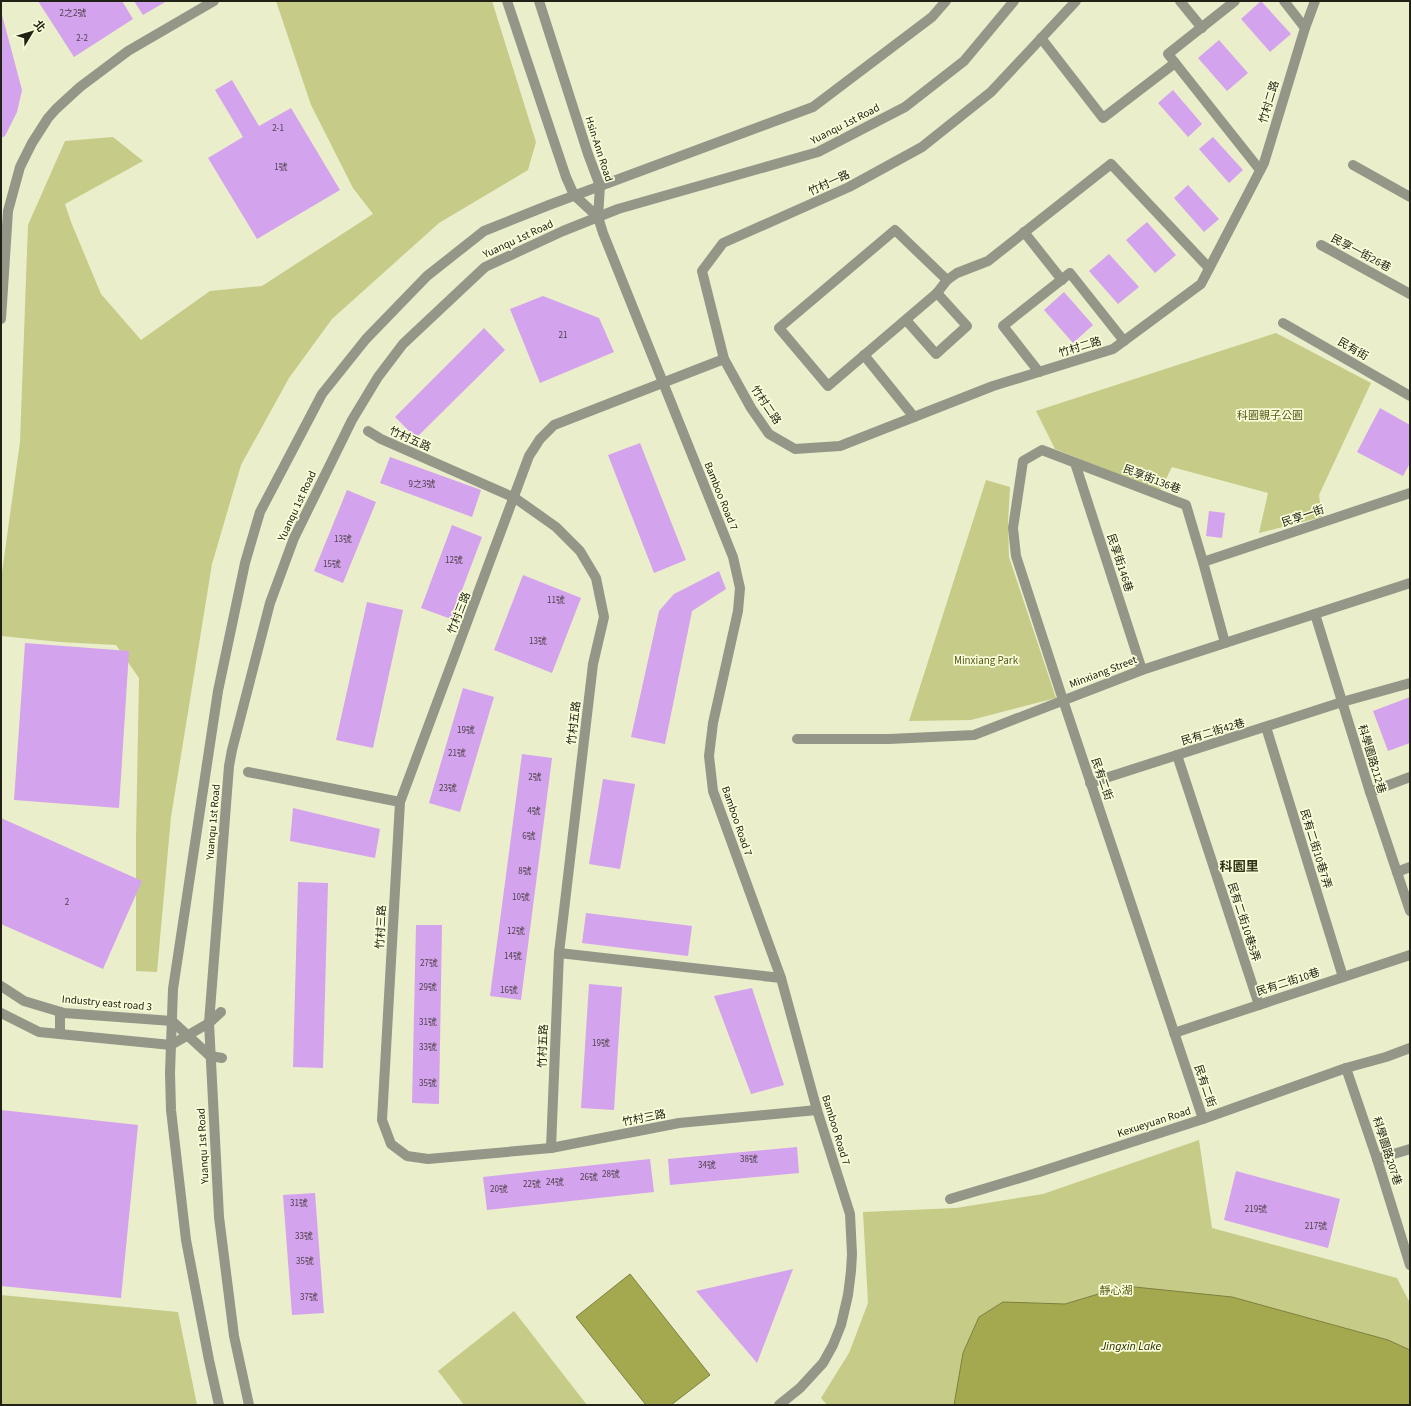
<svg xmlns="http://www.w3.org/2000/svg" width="1411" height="1406" viewBox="0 0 1411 1406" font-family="'Source Sans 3','Noto Sans TC',sans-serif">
<rect width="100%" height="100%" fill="#ebeecb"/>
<g fill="#c6cb87">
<polygon points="276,1 492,1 536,142 528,170 439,223 332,319 289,378 241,465 212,564 171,817 157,972 136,971 136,838 139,678 116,645 60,642 1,636 1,580 20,442 28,225 65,141 113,137 143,161 65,204 71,222 101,294 141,340 210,291 262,286 373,214 353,188 311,105"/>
<polygon points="1276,333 1371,383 1319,495 1322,517 1259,533 1268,493 1172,467 1160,491 1055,449 1036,411"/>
<polygon points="986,480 1010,487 1008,523 1009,557 1056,698 971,720 909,721"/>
<polygon points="1199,1140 1212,1228 1397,1278 1410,1303 1410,1405 827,1405 821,1398 849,1353 868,1303 863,1212 956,1208 1043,1194"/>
<polygon points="1,1295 178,1312 197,1405 1,1405"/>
<polygon points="514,1311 587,1405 464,1405 438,1371"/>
</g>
<g fill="#a4a94f" stroke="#7d803e">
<polygon points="630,1274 710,1375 671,1405 646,1405 576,1317"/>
<polygon points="1125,1286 1232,1297 1388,1340 1410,1350 1410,1405 954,1405 963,1353 979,1317 1003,1302 1065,1304"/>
</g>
<g fill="#d4a3ed">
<polygon points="38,1 122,1 133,19 74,57"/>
<polygon points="134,1 167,1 143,15"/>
<polygon points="1261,1 1291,34 1270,52 1241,19"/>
<polygon points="1,11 22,90 17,112 5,136 1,138"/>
<polygon points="1219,40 1248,73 1227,91 1198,58"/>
<polygon points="232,80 259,126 291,108 340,190 257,239 208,158 243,137 215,90"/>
<polygon points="1173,90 1202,124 1188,137 1158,103"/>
<polygon points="1213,137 1243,170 1229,183 1199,149"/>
<polygon points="1188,185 1219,219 1204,232 1174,198"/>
<polygon points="1147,222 1176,255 1155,273 1126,240"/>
<polygon points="1109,254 1139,287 1118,304 1089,271"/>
<polygon points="1064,292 1093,325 1073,343 1044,310"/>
<polygon points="543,296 599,318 614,352 540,383 510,309"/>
<polygon points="484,328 505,350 416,438 395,417"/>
<polygon points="1380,408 1410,425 1410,463 1403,476 1357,452"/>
<polygon points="640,443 686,560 654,573 608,455"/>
<polygon points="390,457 481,490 472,517 380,483"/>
<polygon points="347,490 376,502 343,583 314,571"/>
<polygon points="1209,511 1225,513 1222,538 1206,536"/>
<polygon points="452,525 482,537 451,619 421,608"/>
<polygon points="719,571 726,589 692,611 665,744 631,737 659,611 674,594"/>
<polygon points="523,575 581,598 552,673 494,650"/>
<polygon points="367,602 403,610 373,748 336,740"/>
<polygon points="25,643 129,651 119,808 14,800"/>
<polygon points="463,688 494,697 460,812 429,803"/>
<polygon points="1410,697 1410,743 1388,751 1373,711"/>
<polygon points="522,754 552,758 521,1000 490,996"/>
<polygon points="603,779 635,784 620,869 589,864"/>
<polygon points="293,808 380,829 375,858 290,841"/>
<polygon points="1,818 142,881 103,969 1,924"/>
<polygon points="298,882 328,883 323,1068 293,1067"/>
<polygon points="586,913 692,926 688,956 582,943"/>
<polygon points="416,925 442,925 439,1104 412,1103"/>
<polygon points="589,984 622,987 614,1110 581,1108"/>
<polygon points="752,988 784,1085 751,1094 714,996"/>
<polygon points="1,1110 138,1125 121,1298 1,1286"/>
<polygon points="797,1147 799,1173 670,1185 668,1159"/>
<polygon points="650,1159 654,1192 487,1210 483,1177"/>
<polygon points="1236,1171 1340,1199 1328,1248 1224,1220"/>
<polygon points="315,1193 324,1313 292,1315 283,1195"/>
<polygon points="793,1269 757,1363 696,1291"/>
</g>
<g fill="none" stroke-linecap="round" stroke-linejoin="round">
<g stroke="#949687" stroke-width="10">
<polyline points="507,1 566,177 574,195 598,217"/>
<polyline points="539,1 588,154 600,186 598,217 603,233 733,557 740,588 738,611 713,723 709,756 713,791 781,978 817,1110 850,1214 852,1254 851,1271 848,1295 841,1325 833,1345 823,1363 800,1388 779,1405"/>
<polyline points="1076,1 991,92 922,147 849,187 723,243 702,271 724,359 751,408 769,434 795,449 840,446 993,386 1113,349 1201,284 1264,163 1305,28 1315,1"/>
<polyline points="1180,1 1202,28"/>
<polyline points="1235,1 1168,54 1260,170"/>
<polyline points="1284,1 1305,28"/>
<polyline points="1041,38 1103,118 1175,63"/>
<polyline points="1353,165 1410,197"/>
<polygon points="895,230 947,280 937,293 828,386 779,328"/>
<polyline points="1024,232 1062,280"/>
<polyline points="1321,245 1410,294"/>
<polyline points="947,280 957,273 988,261 1111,164 1209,268"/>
<polyline points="1,319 8,211 20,167 32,143 48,118 56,109 80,87 128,51 214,1"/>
<polyline points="906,320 936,354 967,326 937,293"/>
<polyline points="1283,323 1410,396"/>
<polyline points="864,355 914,417"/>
<polyline points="724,359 554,425 540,439 529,456 400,802 382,1120 391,1144 407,1156 428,1159 551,1148 679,1123 817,1110"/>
<polyline points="1039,372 1003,326 1070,273 1124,341"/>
<polyline points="368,431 381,439 515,498 556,527 580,551 596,578 604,617 593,664 559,953 551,1148"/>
<polyline points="1075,463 1142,670"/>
<polyline points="1203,562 1410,493"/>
<polyline points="1315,614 1370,792 1410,911"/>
<polyline points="1266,727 1343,977"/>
<polyline points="797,739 889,739 974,735 1142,670 1410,583"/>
<polyline points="1177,755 1259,1005"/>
<polyline points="248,772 400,802"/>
<polyline points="1090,783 1342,702 1410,683"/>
<polyline points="1370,792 1410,777"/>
<polyline points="1397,872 1410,867"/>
<polyline points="559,953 781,978"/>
<polyline points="1,986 24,1001 64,1013 172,1021 210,1056 222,1058"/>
<polyline points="60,1012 60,1034"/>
<polyline points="1,1013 39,1032 171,1045 209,1023 221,1012"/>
<polyline points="1174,1033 1410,955"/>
<polyline points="1346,1068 1377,1159 1410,1265"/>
<polyline points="1203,1119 1063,700 1016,556 1013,528 1023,461 1042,450 1186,505 1203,562 1225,643"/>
<polyline points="1377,1159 1410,1149"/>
<polyline points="950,1199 1030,1175 1203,1119 1346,1068 1386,1057 1410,1048"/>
<polyline points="219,1405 209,1360 186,1240 171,1110 170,1073 173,989 218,691 245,563 260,512 322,394 366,339 427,276 484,231 549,205 813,107 932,17 946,1"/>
<polyline points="249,1405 234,1336 219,1217 209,1023 229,766 232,750 270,603 294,538 352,420 378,377 403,344 485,267 563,231 618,209 818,152 905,107 964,61 1014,1"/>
</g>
</g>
<g text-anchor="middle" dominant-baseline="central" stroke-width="3.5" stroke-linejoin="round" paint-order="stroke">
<g font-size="9" fill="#4e424b">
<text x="73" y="13">2之2號</text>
<text x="82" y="38">2-2</text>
<text x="278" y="128">2-1</text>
<text x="281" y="167">1號</text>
<text x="563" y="335">21</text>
<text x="422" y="484">9之3號</text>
<text x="343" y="539">13號</text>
<text x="454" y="560">12號</text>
<text x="332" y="564">15號</text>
<text x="556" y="600">11號</text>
<text x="538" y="641">13號</text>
<text x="466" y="730">19號</text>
<text x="457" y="753">21號</text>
<text x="535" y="777">2號</text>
<text x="448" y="788">23號</text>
<text x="534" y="811">4號</text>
<text x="529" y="836">6號</text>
<text x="525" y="871">8號</text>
<text x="521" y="897">10號</text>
<text x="67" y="902">2</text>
<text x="516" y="931">12號</text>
<text x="513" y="956">14號</text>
<text x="429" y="963">27號</text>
<text x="428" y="987">29號</text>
<text x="509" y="990">16號</text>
<text x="428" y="1022">31號</text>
<text x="601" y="1043">19號</text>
<text x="428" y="1047">33號</text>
<text x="428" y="1083">35號</text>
<text x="749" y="1159">38號</text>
<text x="707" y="1165">34號</text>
<text x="611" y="1174">28號</text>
<text x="589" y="1177">26號</text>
<text x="555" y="1182">24號</text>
<text x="532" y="1184">22號</text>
<text x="499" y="1189">20號</text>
<text x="299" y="1203">31號</text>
<text x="1256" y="1209">219號</text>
<text x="1316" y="1226">217號</text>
<text x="304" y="1236">33號</text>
<text x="305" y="1261">35號</text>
<text x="309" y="1297">37號</text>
</g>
<g font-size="11" fill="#212215" stroke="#f8fcd8">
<text transform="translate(1269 102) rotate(-73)">竹村二路</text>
<text transform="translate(845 124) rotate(-27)">Yuanqu 1st Road</text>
<text transform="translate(599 149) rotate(72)">Hsin-Ann Road</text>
<text transform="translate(829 183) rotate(-25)">竹村一路</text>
<text transform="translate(518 239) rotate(-25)">Yuanqu 1st Road</text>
<text transform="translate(1361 253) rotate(28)">民享一街26巷</text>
<text transform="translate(1080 347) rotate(-17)">竹村二路</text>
<text transform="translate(1353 349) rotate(30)">民有街</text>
<text transform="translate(766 405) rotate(56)">竹村二路</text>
<text transform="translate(410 439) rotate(24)">竹村五路</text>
<text transform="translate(1152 479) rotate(21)">民享街136巷</text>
<text transform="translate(721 496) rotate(68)">Bamboo Road 7</text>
<text transform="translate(297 506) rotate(-65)">Yuanqu 1st Road</text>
<text transform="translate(1303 516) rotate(-19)">民享一街</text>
<text transform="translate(1120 563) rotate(72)">民享街146巷</text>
<text transform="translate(459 613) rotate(-69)">竹村三路</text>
<text transform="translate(1103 672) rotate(-21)">Minxiang Street</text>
<text transform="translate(574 723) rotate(-83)">竹村五路</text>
<text transform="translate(1213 732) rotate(-17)">民有二街42巷</text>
<text transform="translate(1372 759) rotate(73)">科學園路212巷</text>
<text transform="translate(1102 779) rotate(71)">民有二街</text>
<text transform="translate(737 821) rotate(71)">Bamboo Road 7</text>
<text transform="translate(213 822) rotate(-85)">Yuanqu 1st Road</text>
<text transform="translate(1316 849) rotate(73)">民有二街10巷7弄</text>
<text transform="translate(1244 922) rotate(72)">民有二街10巷5弄</text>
<text transform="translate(381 927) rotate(-87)">竹村三路</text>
<text transform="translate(1288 982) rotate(-18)">民有二街10巷</text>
<text transform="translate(107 1003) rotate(5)">Industry east road 3</text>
<text transform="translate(543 1046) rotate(-88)">竹村五路</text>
<text transform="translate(1205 1086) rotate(71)">民有二街</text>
<text transform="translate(644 1118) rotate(-11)">竹村三路</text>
<text transform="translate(1154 1122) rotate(-18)">Kexueyuan Road</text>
<text transform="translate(836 1130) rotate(73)">Bamboo Road 7</text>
<text transform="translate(203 1146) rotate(-93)">Yuanqu 1st Road</text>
<text transform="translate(1387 1151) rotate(72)">科學園路207巷</text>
</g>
<g font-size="11" fill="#555916" stroke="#f8fcd8">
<text x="1270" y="415">科園親子公園</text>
<text x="986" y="660">Minxiang Park</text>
<text x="1116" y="1290">靜心湖</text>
</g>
<g font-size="12" font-style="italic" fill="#2a2c04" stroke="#f8fcd8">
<text x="1131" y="1346">Jingxin Lake</text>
</g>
<g font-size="13" font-weight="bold" fill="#303215" stroke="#f8fcd8">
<text x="1239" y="867">科園里</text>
</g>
</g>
<rect width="1411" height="1406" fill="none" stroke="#212215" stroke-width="4"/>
<g transform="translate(32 32) rotate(52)" stroke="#f8fcd8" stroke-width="3" paint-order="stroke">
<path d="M0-3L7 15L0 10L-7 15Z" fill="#212215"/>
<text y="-6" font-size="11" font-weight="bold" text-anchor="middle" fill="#212215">北</text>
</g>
</svg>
